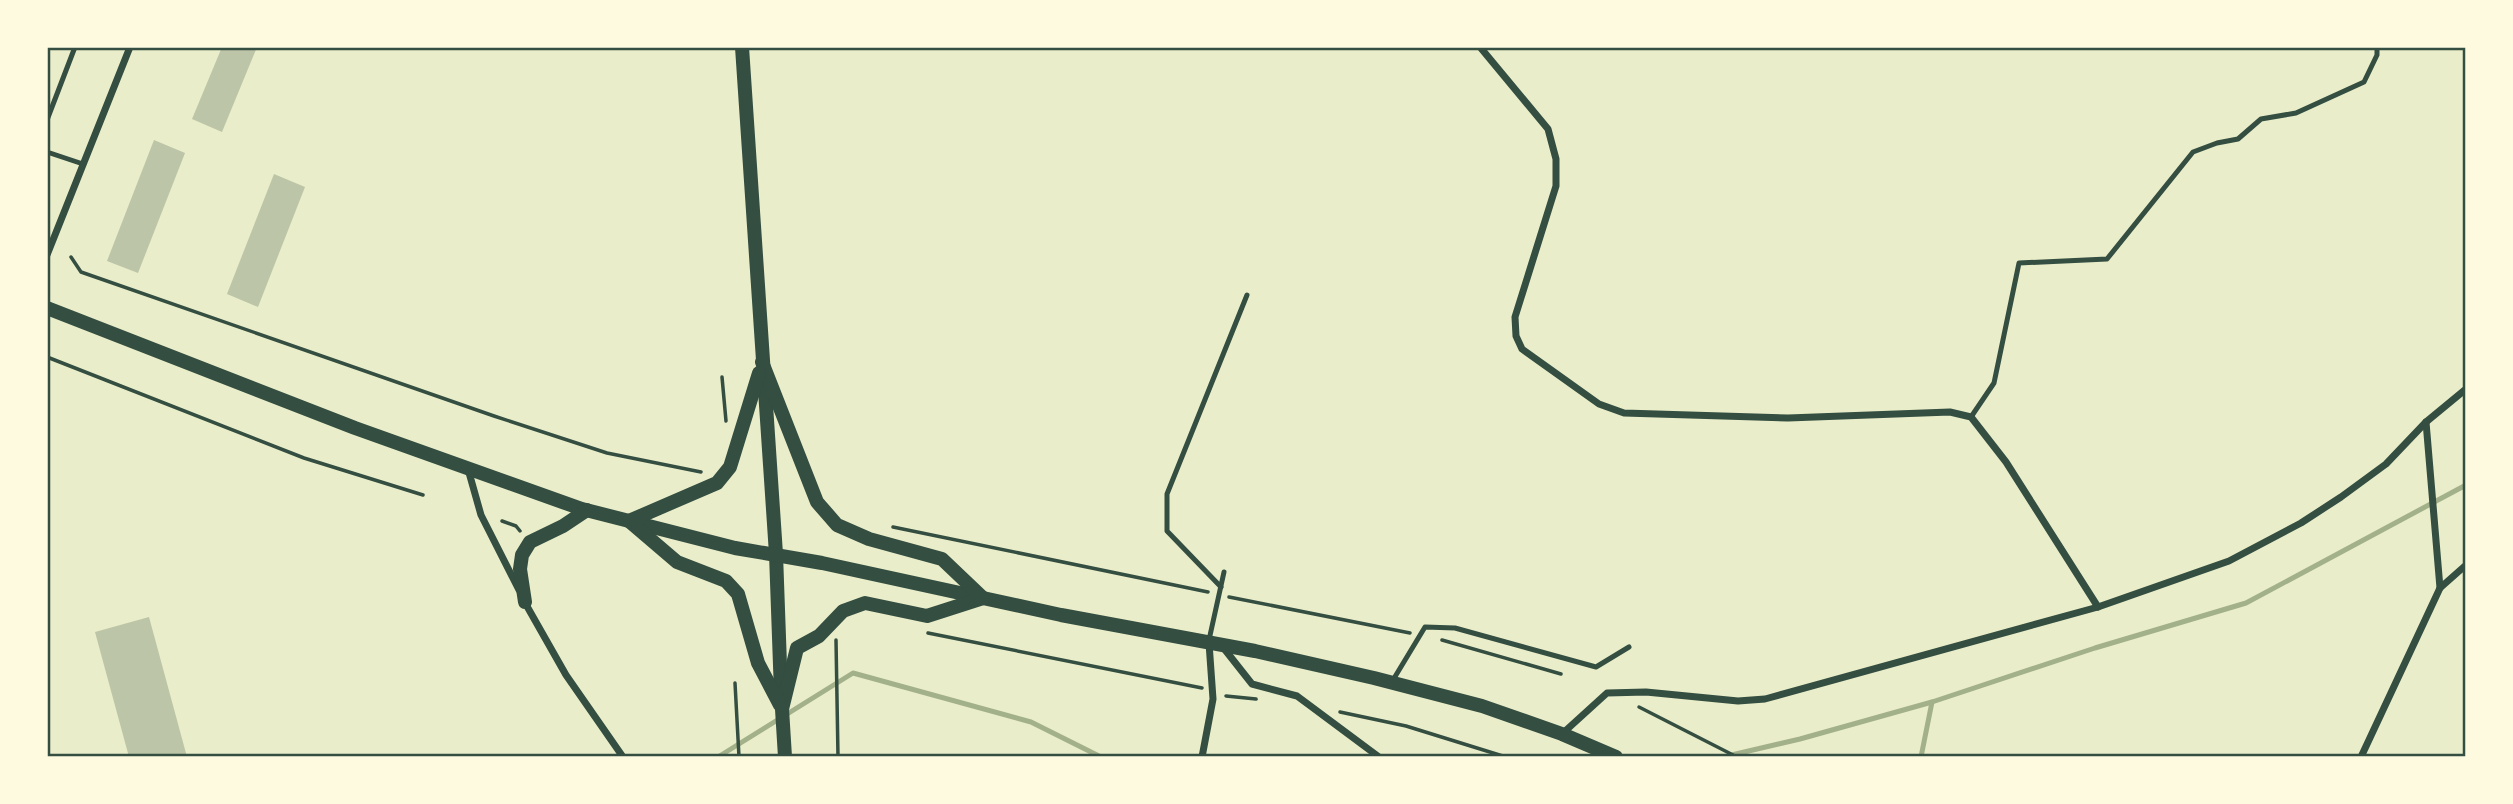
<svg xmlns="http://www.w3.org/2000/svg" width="2513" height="804" viewBox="0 0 2513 804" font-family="'Public Sans',sans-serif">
<rect width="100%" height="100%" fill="#e9edc9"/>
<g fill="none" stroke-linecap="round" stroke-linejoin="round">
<g stroke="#a3b18a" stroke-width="5">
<polyline points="718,757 853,673 1031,722 1101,757"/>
<polyline points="1723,757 1800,739 1932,702 2095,648 2246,603 2466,485"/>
<polyline points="1921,757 1932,702"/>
</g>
</g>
<g fill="#bcc5a7">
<polygon points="222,47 257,47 222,132 192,119"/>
<polygon points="154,140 185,153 138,273 107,261"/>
<polygon points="274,174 305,187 258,307 227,294"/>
<polygon points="149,617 187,757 129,757 95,632"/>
</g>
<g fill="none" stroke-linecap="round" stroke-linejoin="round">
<g stroke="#344e41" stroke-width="3.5">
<polyline points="71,257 81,272 494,416 607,453 701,472"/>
<polyline points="47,357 304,458 423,495"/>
<polyline points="722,377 726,421"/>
<polyline points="502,521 516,526 520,531"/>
<polyline points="893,527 1208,592"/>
<polyline points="1229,597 1410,633"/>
<polyline points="928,633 1202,688"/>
<polyline points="836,640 838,757"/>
<polyline points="1442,640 1561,674"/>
<polyline points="735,683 739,757"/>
<polyline points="1226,696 1256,699"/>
<polyline points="1639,707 1737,757"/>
<polyline points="1340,712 1406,726 1506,757"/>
</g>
<g stroke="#344e41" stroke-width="5">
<polyline points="47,120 75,47"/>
<polyline points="47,152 83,164"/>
<polyline points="1971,417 1994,383 2019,263 2107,259 2193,152 2217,143 2238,139 2261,119 2296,113 2364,82 2377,55 2377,47"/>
<polyline points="1221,587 1167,531 1167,494 1247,295"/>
<polyline points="1209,640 1224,572"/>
<polyline points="1393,680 1425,627 1455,628 1596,667 1629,647"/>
</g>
<g stroke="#344e41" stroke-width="7">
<polyline points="1480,47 1548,129 1556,159 1556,186 1515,317 1516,336 1522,349 1599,404 1624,413 1788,418 1950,412 1971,417 2006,462 2098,607"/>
<polyline points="47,255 130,47"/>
<polyline points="468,469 481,515 519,590"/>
<polyline points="2440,588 2466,565"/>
<polyline points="524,601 566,675 623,757"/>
<polyline points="1222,646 1252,684 1297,696 1379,757"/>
<polyline points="1563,733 1607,693 1646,692 1738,701 1765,699 2098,607 2229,561 2301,523 2341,497 2386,464 2426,422 2466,389"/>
<polyline points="1202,757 1213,699 1209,643"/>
<polyline points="2361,757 2440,588 2426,422"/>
</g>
<g stroke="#344e41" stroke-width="14">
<polyline points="742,47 776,554 781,693"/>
<polyline points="47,308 355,428 582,509 735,548 822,563 1061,615 1255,651 1374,678 1482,706 1562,734 1616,757"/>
<polyline points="762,362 817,502 837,525 869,539 942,559 983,598 927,616 865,603 843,611 819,636 797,648 782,709 785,757"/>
<polyline points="759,373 730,467 717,483 629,521 677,562 726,581 738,594 758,663 780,705"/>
<polyline points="525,602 520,569 522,555 530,542 563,526 587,510"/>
</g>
</g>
<rect width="2513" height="804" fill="none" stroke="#fefae0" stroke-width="98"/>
<rect x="49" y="49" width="2415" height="706" fill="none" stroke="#344e41" stroke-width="2.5"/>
</svg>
